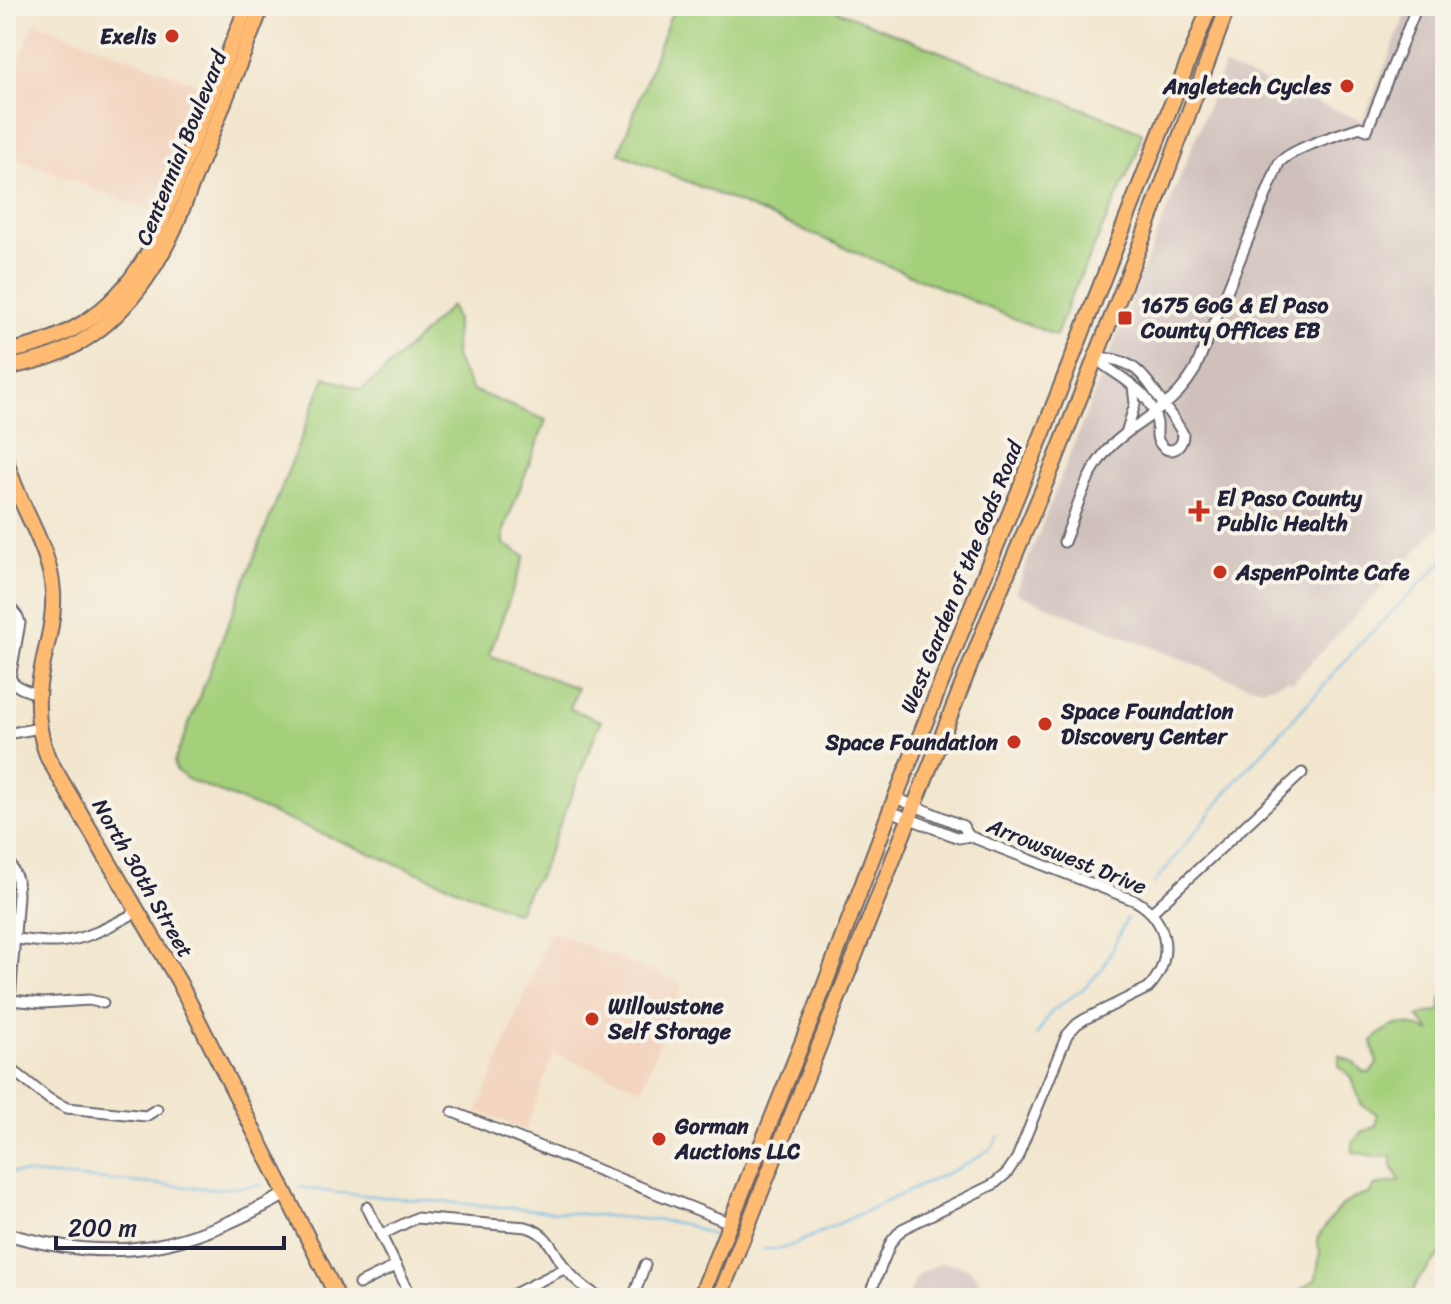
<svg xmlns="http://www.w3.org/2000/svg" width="1451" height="1304" viewBox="0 0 1451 1304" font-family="Sriracha,sans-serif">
<rect width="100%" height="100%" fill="#f7f3e8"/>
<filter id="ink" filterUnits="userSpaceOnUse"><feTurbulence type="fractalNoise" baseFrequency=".0125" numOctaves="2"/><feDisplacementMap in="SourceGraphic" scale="16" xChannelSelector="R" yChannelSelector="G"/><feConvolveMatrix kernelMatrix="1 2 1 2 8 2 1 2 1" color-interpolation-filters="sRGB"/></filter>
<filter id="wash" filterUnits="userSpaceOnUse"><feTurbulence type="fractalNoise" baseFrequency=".006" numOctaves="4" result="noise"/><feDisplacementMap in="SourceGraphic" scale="32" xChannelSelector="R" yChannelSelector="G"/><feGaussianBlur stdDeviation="1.8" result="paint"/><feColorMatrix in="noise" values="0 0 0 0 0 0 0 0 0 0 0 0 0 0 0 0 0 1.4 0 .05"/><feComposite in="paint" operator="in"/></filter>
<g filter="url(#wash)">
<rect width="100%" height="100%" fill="#f2e6ce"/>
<g fill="#f3d4bf">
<polygon points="35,22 201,85 153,212 6,154 6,93"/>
<polygon points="550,931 683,984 642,1088 554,1054 525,1130 478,1111"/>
</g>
<g fill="#cfc0bb">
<polygon points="1409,6 1445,6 1445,520 1293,682 1287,680 1264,688 1241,683 1015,593 1224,66 1363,121"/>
<polygon points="940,1263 957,1264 967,1268 974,1274 980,1283 985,1298 908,1298 915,1280 922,1272"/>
</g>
<g fill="#a4d07c" stroke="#63795c" stroke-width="2">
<polygon points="678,6 825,6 1142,132 1136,156 1069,301 1056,336 619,153 670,17"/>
<polygon points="451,306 456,321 455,358 472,390 546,420 504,530 504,544 525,556 489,655 577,688 570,709 601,721 540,874 531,885 517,913 187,779 176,770 174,762 325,377 361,390 379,376"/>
<path d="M 1445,985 L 1445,1250 L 1419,1278 L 1410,1298 L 1296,1298 L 1297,1292 L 1316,1279 L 1320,1251 L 1317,1242 L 1318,1237 C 1335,1214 1339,1200 1369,1194 L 1375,1186 L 1400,1181 L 1392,1166 L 1392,1156 L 1379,1157 L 1353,1152 L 1352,1143 L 1361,1133 L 1376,1126 L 1377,1114 L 1362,1105 L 1350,1076 L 1339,1066 L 1339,1055 L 1353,1062 L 1363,1072 L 1370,1073 L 1377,1064 L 1372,1041 C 1394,1020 1404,1021 1431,1032 L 1418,1017 L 1428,1013 L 1441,1011 L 1441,1002 Z"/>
</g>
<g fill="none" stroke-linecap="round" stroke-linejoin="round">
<g stroke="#6eb9e6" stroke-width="2">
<polyline points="1153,885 1236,781 1318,692 1356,648 1445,559"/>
<polyline points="1036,1036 1052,1011 1084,988 1103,968 1127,918"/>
<polyline points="6,1172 215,1189 262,1185"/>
<polyline points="299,1187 339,1193 664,1221 684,1224 713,1235"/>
<polyline points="763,1249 782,1249 795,1244 967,1164 990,1149 999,1136"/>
</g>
</g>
</g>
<g filter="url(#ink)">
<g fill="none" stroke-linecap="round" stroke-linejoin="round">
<g stroke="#6b676e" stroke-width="13">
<g id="minor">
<path d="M 1095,358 C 1135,357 1145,377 1165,407 C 1171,416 1178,424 1183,434 C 1183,449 1168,457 1159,442 C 1155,436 1158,431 1157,423 C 1154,408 1146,395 1133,386"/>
<path d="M 1095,358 C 1107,369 1121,375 1133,386 L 1135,404 L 1126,433"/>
<path d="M 1064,542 C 1077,510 1084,475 1109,448 C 1124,432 1145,421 1162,407 C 1176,397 1186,385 1195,370 L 1279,163 C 1292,148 1340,134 1360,127 L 1367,130 L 1417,6"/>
<path d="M 6,602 L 18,617 L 20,623 L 10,678 C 17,689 26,690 38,694"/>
<polyline points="6,734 40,728"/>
<polyline points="896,798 963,826 969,836"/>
<polyline points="6,855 17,879 18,895 10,1000 6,1018"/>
<polyline points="1152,912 1302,773"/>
<path d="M 6,938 C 23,939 41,943 58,942 C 87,940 112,925 137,912"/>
<polyline points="10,1000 43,1003 89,1000 103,1003"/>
<polyline points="6,1065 49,1099 67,1108 146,1116 157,1109"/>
<polyline points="453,1112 730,1223"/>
<polyline points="367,1207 412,1298"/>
<path d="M 381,1235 L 416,1218 L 526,1227 C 549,1233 553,1252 566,1269 C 576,1281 587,1291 602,1298"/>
<polyline points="359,1284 396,1266"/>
<polyline points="506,1298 566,1268"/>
<polyline points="633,1298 645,1265"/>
<path d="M 868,1298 L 891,1242 L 902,1229 L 994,1184 L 1007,1173 L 1017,1158 L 1067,1035 L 1077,1024 L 1085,1019 L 1148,988 C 1175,960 1169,920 1136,901 L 969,836 L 959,838 L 890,811"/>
</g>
</g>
<g stroke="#6b676e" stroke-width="15">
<path id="tertiary" d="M 6,1234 C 120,1265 183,1250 286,1194"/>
</g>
<g stroke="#6b676e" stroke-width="18">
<g id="primary">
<path d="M 6,352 C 75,339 120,306 153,244 L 247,6"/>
<path d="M 6,368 C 22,364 39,361 54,355 C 113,332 150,282 175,227 L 262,6"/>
<path d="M 6,459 C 17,505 51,546 53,593 C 55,625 43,654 39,685 C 36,710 39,735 48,758 L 179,982 L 338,1298"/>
<polyline points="700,1298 816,1008 890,811 979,588 1042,435 1210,6"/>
<polyline points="719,1298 998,595 1054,463 1144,235 1228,6"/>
</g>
</g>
<use href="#minor" stroke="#fff" stroke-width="9"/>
<use href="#tertiary" stroke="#fff" stroke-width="11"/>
<use href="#primary" stroke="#ffbb71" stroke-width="14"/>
</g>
</g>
<g fill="#c8321e" stroke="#f7f3e8" stroke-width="3">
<circle cx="172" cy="36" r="8"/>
<circle cx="1347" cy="86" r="8"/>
<rect x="1117" y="310" width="16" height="16" rx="4"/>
<path d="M1195 499h8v8h8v8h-8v8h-8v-8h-8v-8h8z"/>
<circle cx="1220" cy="572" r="8"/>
<circle cx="1045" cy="724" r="8"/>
<circle cx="1014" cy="742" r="8"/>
<circle cx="592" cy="1019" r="8"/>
<circle cx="659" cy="1139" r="8"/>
</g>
<g text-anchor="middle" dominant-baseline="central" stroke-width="8" stroke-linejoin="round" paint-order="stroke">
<g font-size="22" font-weight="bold" fill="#22223b" stroke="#f7f3e8" text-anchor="start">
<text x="156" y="36" text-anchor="end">Exelis</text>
<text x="1331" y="86" text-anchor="end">Angletech Cycles</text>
<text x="1141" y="305">1675 GoG &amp; El Paso<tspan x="1141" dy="25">County Offices EB</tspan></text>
<text x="1217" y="498">El Paso County<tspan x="1217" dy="25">Public Health</tspan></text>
<text x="1236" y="572">AspenPointe Cafe</text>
<text x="1061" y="711">Space Foundation<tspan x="1061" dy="25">Discovery Center</tspan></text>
<text x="998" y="742" text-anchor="end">Space Foundation</text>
<text x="608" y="1006">Willowstone<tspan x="608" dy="25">Self Storage</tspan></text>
<text x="675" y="1126">Gorman<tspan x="675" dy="25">Auctions LLC</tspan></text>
</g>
<g font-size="22" fill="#22223b" stroke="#f7f3e8">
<text transform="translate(181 148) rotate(-68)">Centennial Boulevard</text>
<text transform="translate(961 577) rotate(-68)">West Garden of the Gods Road</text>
<text transform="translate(1067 856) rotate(22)">Arrowswest Drive</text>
<text transform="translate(143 878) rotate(60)">North 30th Street</text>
</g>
</g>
<rect width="1451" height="1304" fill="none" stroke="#f7f3e8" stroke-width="32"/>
<path d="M56 1236v12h228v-12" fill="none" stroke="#22223b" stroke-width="4"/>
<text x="68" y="1236" font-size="24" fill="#22223b" stroke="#f7f3e8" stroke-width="6" paint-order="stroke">200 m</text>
</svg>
